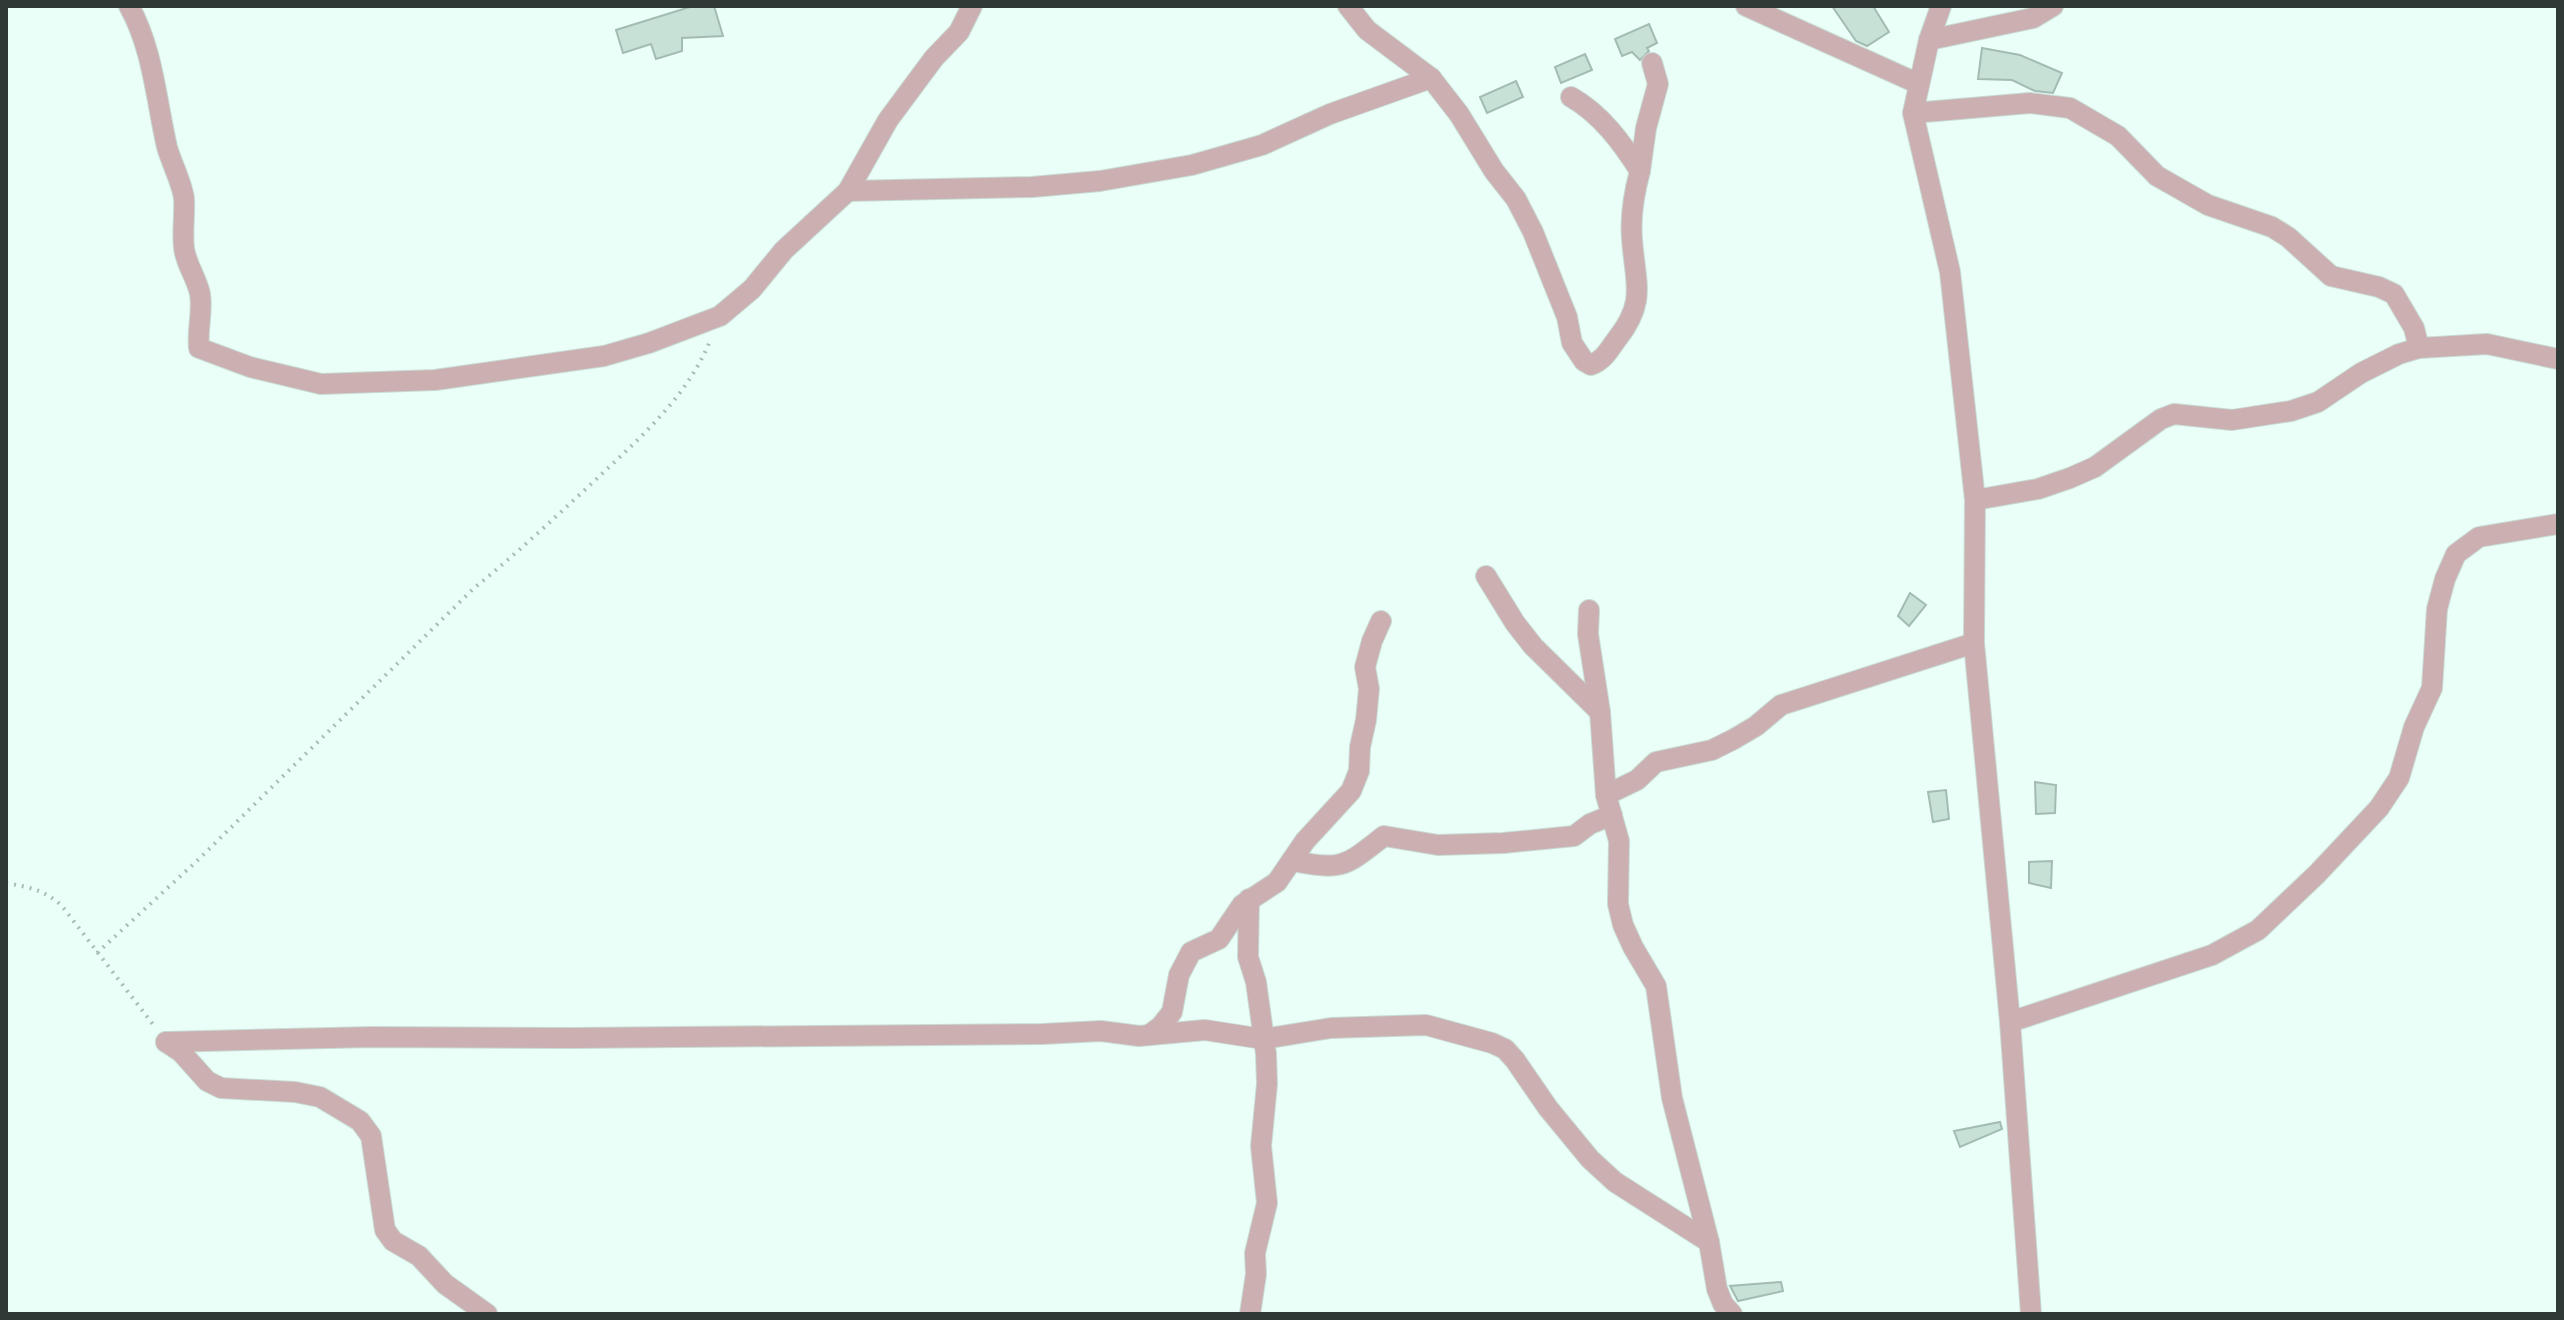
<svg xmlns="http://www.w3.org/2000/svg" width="2564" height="1320" viewBox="0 0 2564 1320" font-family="Arial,sans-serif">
<rect width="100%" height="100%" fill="#eafff7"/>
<g fill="#c7e1d7" stroke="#a3bcb3" stroke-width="2">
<polygon points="693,6 714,6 723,36 682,38 682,51 656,59 651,44 623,53 616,30"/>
<polygon points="1832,6 1873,6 1889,32 1867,46 1856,41"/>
<polygon points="1649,24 1657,43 1647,48 1649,51 1640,60 1632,52 1622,56 1615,39"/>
<polygon points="1982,48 2020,55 2062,73 2053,93 2035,91 2012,80 1978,79"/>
<polygon points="1585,54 1592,70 1561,83 1555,67"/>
<polygon points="1516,81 1523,97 1487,113 1480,97"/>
<polygon points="1910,593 1926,605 1909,626 1898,616"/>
<polygon points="2035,782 2056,785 2055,813 2036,814"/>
<polygon points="1946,790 1949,819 1933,822 1928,792"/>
<polygon points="2052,861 2051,888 2029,883 2029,862"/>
<polygon points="2000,1122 2002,1129 1960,1147 1954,1131"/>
<polygon points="1781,1282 1783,1291 1738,1301 1730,1286"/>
</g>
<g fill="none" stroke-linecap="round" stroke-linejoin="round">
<g stroke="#c8dbd4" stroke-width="22">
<g id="street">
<path d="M 129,6 C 153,49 156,99 167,147 C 171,162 183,185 184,199 C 185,215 182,232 184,248 C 186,265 197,278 200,294 C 203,312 197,328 199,348 L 250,367 L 321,384 L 435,380 L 604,356 L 649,343 L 720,316 L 752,289 L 784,250 L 848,191 L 888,120 L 934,58 L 959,32 L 972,6"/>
<path d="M 1348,6 L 1367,30 L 1431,78 L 1459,114 L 1494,171 L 1516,199 L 1533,232 L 1567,317 L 1572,343 L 1584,361 L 1591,365 C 1604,360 1608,351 1617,339 C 1647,301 1635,283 1632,239 C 1630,215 1634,193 1640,171 C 1622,143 1601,114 1571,97"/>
<polyline points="1746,6 1919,84"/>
<polyline points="1941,6 1929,40 1913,113 1950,272 1975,500 1974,643 2010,1022 2031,1314"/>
<polyline points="1929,40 2033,18 2053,6"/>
<polyline points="1913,113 2030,103 2070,108 2118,136 2157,176 2208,205 2272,227 2288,237 2331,276 2379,287 2394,294 2414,328 2419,348"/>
<polyline points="1640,171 1646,128 1658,84 1652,63"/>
<polyline points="848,191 1032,187 1100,181 1192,165 1262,145 1330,114 1431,78"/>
<polyline points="1975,500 2038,489 2070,478 2095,467 2161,419 2174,414 2232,420 2291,411 2318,402 2361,373 2399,354 2419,348 2487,344 2558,359"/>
<polyline points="1486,576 1515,623 1533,646 1600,712 1606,795 1619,841 1618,904 1623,925 1633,947 1656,986 1672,1098 1709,1242 1717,1289 1723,1304 1732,1314"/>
<polyline points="1589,610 1588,634 1600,712"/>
<polyline points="1606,795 1637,780 1656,762 1712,750 1734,739 1756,726 1781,705 1974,643"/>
<path d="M 1293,861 C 1344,871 1345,866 1384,836 L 1438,845 L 1503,843 L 1574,836 L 1590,824 L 1612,815"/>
<polyline points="1249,899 1248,957 1256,982 1266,1054 1267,1084 1261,1146 1267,1203 1255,1253 1256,1274 1250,1314"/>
<polyline points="2010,1022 2212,955 2258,930 2317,874 2379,808 2399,778 2414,727 2432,688 2437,609 2445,579 2456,554 2479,537 2558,524"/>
<polyline points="1149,1035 1161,1026 1172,1012 1179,975 1191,952 1219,939 1242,905 1277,882 1305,841 1351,791 1359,771 1360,747 1366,720 1369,689 1365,667 1372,641 1381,621"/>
<polyline points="166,1042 372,1037 571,1038 1042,1034 1101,1031 1139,1036 1205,1030 1263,1039 1331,1028 1426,1025 1492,1043 1505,1049 1515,1060 1548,1108 1590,1159 1615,1182 1709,1242"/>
<polyline points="166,1042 181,1052 207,1081 221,1088 295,1092 320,1097 360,1121 371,1136 385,1230 393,1241 419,1256 445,1284 487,1314"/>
</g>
</g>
<g stroke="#abbcb6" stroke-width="4" stroke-dasharray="2 6" stroke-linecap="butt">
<path d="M 6,883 C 28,887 45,890 62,906 L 155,1027"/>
<path d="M 97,953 L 199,859 L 474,588 C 514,556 551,521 589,486 C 635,442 685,401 710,341"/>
</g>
<use href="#street" stroke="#cbafb1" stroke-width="20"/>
</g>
<rect width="2564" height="1320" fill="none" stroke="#2f3935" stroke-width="16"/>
</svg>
